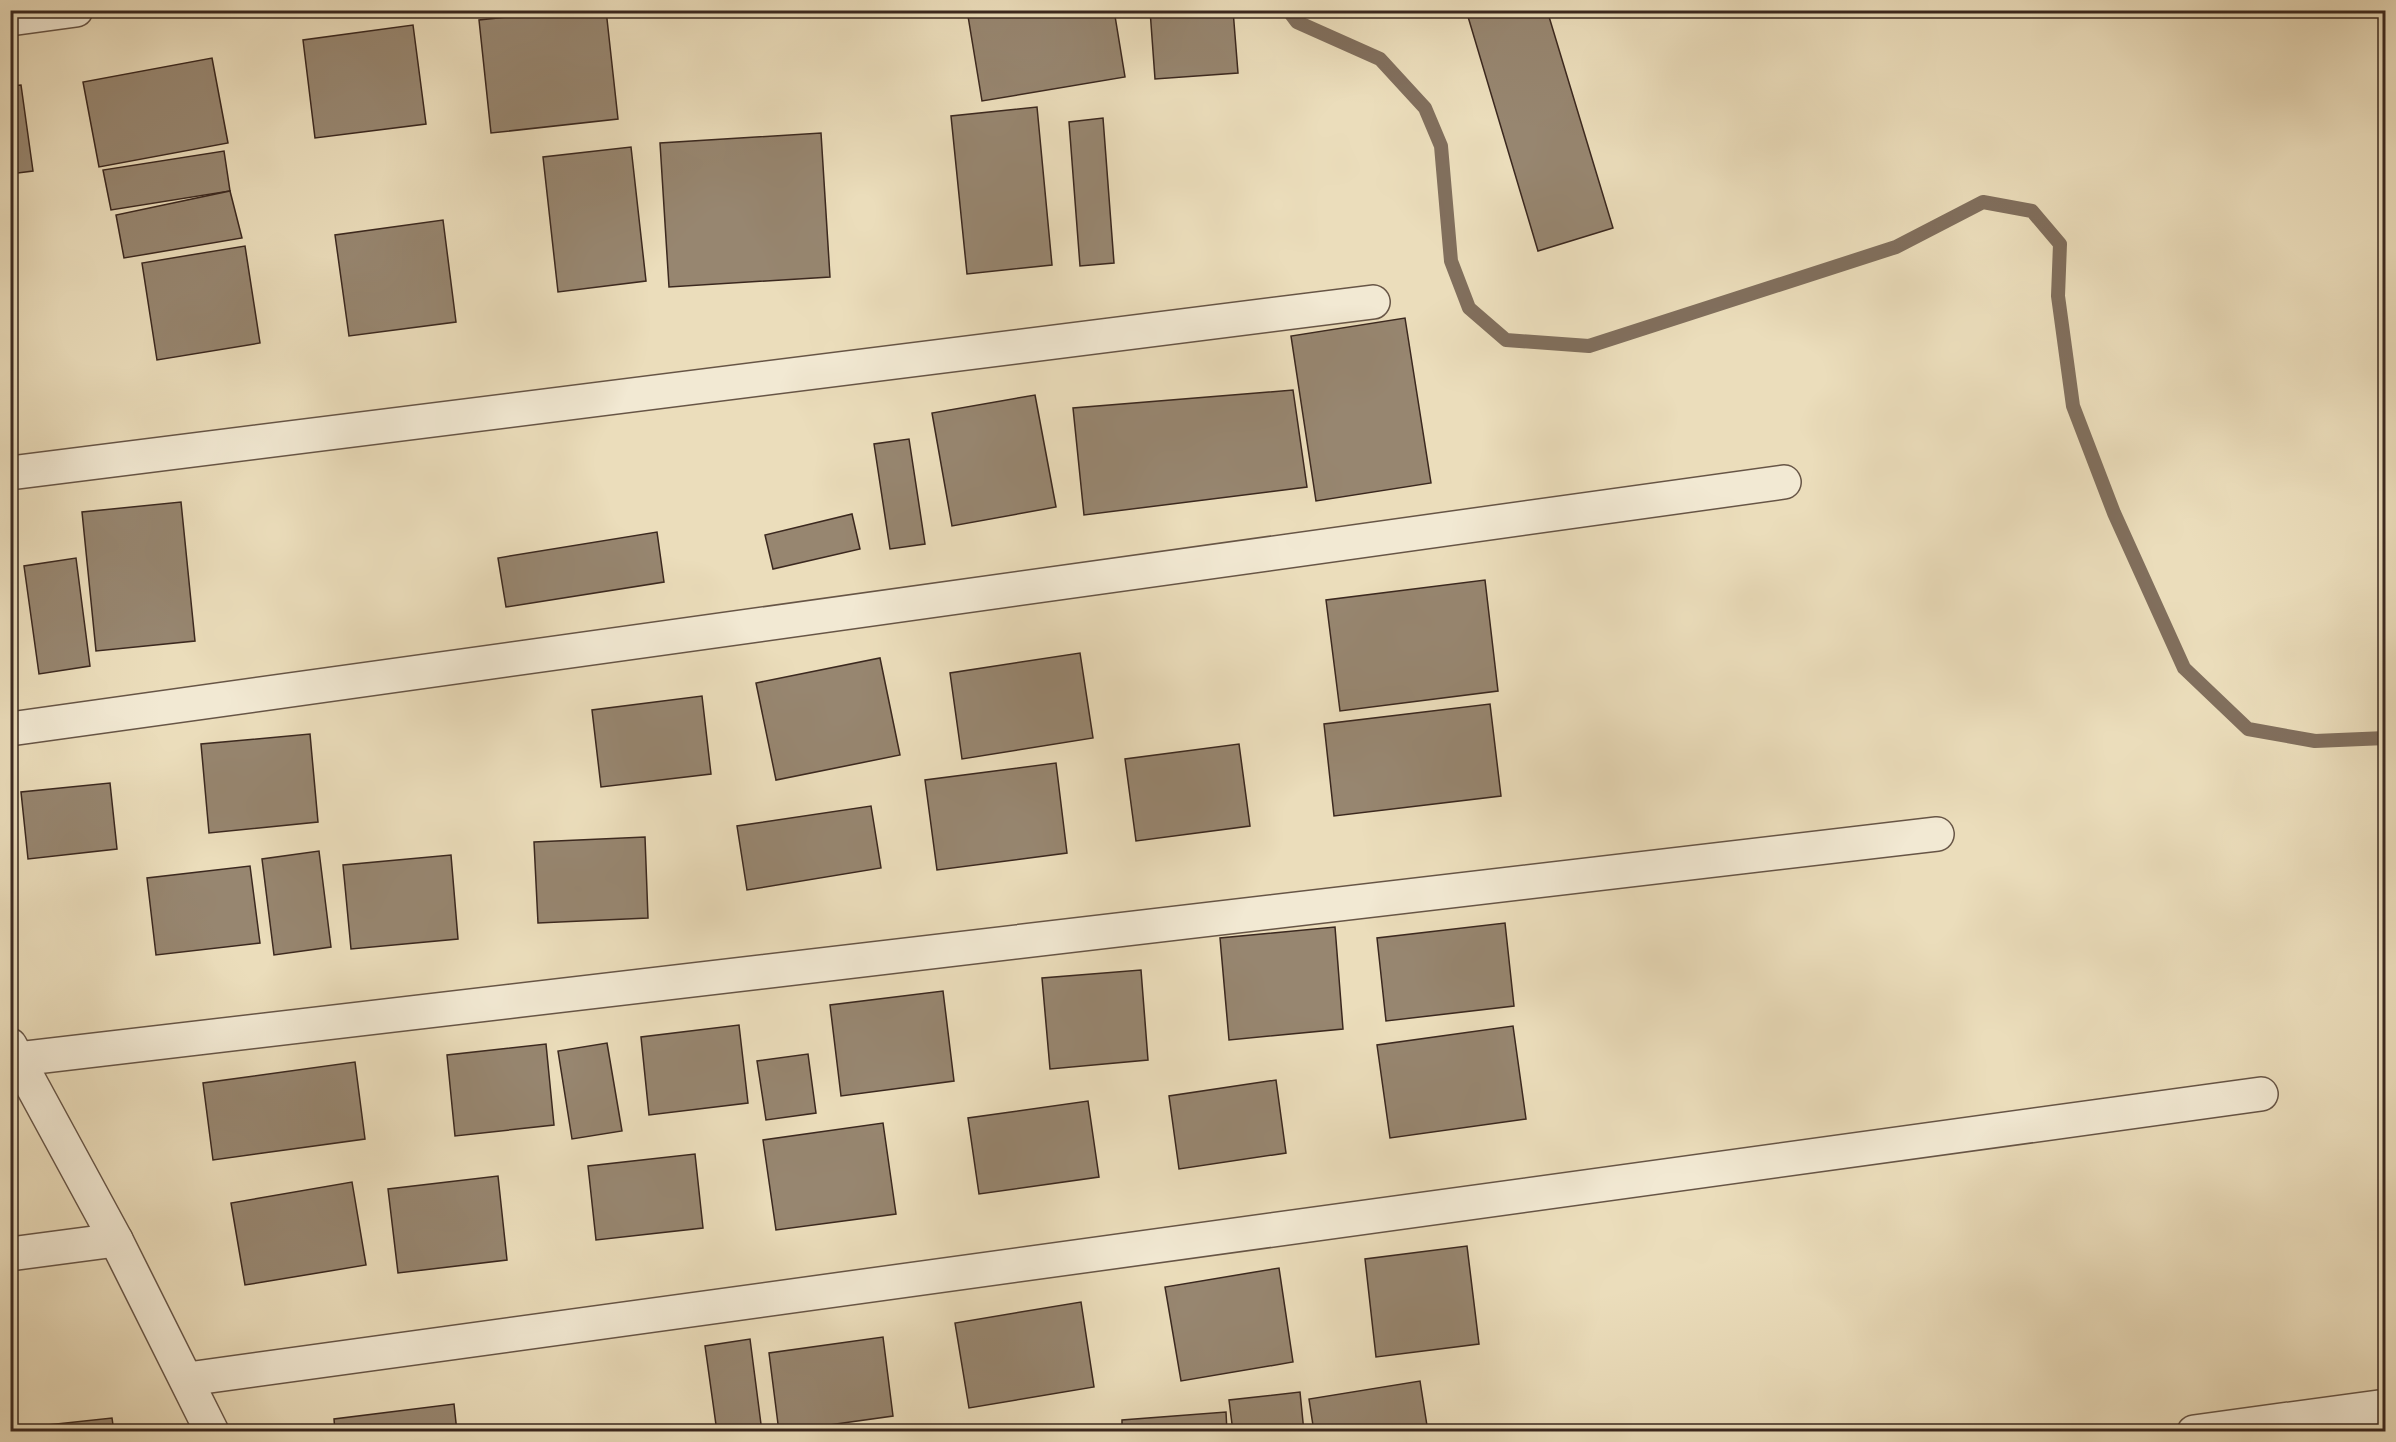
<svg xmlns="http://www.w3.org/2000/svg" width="2396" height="1442" viewBox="0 0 2396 1442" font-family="'IM FELL Double Pica',serif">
<rect width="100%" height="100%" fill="#ebddbb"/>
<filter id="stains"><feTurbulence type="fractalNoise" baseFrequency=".00333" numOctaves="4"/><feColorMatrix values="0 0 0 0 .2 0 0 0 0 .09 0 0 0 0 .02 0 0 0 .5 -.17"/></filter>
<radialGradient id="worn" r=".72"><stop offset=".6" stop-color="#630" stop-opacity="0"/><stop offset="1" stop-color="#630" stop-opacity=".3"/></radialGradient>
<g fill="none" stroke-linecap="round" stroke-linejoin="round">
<polyline stroke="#816f5d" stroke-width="14" points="1288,10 1297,22 1380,59 1425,108 1441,146 1451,261 1469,308 1506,340 1589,346 1896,247 1983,202 2032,211 2060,244 2058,296 2073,406 2114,513 2184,668 2248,729 2315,741 2386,738"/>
</g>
<g fill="#978670" stroke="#3b281f" stroke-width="1.5">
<polygon points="572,10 606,10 618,119 491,133 479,20"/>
<polygon points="967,10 1114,10 1125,77 982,101"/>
<polygon points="1150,10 1233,10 1238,73 1155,79"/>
<polygon points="1466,10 1547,10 1613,228 1538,251"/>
<polygon points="413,25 426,124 315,138 303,40"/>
<polygon points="212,58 228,143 99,167 83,82"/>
<polygon points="21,85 33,171 10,174 10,86"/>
<polygon points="1037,107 1052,265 967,274 951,116"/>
<polygon points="1103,118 1114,263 1080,266 1069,122"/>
<polygon points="821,133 830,277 669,287 660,143"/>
<polygon points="631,147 646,281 558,292 543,157"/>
<polygon points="224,151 230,191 111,210 103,170"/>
<polygon points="230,191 242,238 124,258 116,215"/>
<polygon points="443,220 456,322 349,336 335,235"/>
<polygon points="245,246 260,343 157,360 142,263"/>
<polygon points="1405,318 1431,483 1316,501 1291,336"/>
<polygon points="1293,390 1307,487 1084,515 1073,408"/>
<polygon points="1035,395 1056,507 952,526 932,413"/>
<polygon points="909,439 925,544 890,549 874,444"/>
<polygon points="181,502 195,641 96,651 82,512"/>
<polygon points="852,514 860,549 773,569 765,535"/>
<polygon points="657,532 664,582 506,607 498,558"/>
<polygon points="76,558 90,666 39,674 24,566"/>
<polygon points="1485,580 1498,691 1340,711 1326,600"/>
<polygon points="1080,653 1093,738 962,759 950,673"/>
<polygon points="880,658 900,755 776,780 756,683"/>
<polygon points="702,696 711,774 601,787 592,710"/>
<polygon points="1490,704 1501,796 1334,816 1324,724"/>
<polygon points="310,734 318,822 209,833 201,744"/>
<polygon points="1239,744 1250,826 1136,841 1125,759"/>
<polygon points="1056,763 1067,853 937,870 925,780"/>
<polygon points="110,783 117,849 28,859 21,792"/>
<polygon points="871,806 881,868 747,890 737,826"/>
<polygon points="645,837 648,918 538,923 534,842"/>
<polygon points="319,851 331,947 274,955 262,859"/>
<polygon points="451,855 458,939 351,949 343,865"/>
<polygon points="250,866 260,943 156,955 147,878"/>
<polygon points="1505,923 1514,1006 1386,1021 1377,938"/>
<polygon points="1335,927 1343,1029 1229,1040 1220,938"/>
<polygon points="1141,970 1148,1060 1050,1069 1042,978"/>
<polygon points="943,991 954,1081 841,1096 830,1005"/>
<polygon points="739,1025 748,1103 649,1115 641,1037"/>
<polygon points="1513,1026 1526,1119 1390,1138 1377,1045"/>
<polygon points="607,1043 622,1131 572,1139 558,1051"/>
<polygon points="546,1044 554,1125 455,1136 447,1055"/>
<polygon points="808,1054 816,1113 766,1120 757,1061"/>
<polygon points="355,1062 365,1139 213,1160 203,1083"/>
<polygon points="1276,1080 1286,1153 1179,1169 1169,1096"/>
<polygon points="1088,1101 1099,1177 979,1194 968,1118"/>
<polygon points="883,1123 896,1214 776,1230 763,1140"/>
<polygon points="695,1154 703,1228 596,1240 588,1166"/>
<polygon points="498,1176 507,1260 398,1273 388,1189"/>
<polygon points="352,1182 366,1265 245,1285 231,1203"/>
<polygon points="1467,1246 1479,1344 1376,1357 1365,1259"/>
<polygon points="1279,1268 1293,1362 1181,1381 1165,1287"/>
<polygon points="1081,1302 1094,1387 969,1408 955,1323"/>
<polygon points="883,1337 893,1416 779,1432 769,1353"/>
<polygon points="750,1339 762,1432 717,1432 705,1346"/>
<polygon points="1420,1381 1428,1432 1314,1432 1309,1399"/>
<polygon points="1300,1392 1304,1432 1233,1432 1229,1400"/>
<polygon points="454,1404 457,1432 335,1432 334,1419"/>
<polygon points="1226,1412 1227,1432 1122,1432 1122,1420"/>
<polygon points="112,1418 114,1432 10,1432 10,1429"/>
</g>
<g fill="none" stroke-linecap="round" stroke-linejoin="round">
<g stroke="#675546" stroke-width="36">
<g id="minor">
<polyline points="10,19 76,10"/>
<polyline points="10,473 1373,302"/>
<polyline points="10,729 1784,482"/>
<polyline points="10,1045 116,1240 212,1432"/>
<polyline points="18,1059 1937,834"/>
<polyline points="10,1254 116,1240"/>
<polyline points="188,1379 2261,1094"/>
<polyline points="2194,1432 2386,1406"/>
</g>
</g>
<use href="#minor" stroke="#f2e9d3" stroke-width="33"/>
</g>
<rect width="2396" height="1442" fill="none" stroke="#ebddbb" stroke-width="36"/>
<rect x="12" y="12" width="2372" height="1418" fill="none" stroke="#3b281f" stroke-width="3"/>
<rect x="18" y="18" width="2360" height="1406" fill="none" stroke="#3b281f" stroke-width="1.5"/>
<rect width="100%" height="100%" filter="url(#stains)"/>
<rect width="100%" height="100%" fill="url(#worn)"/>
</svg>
